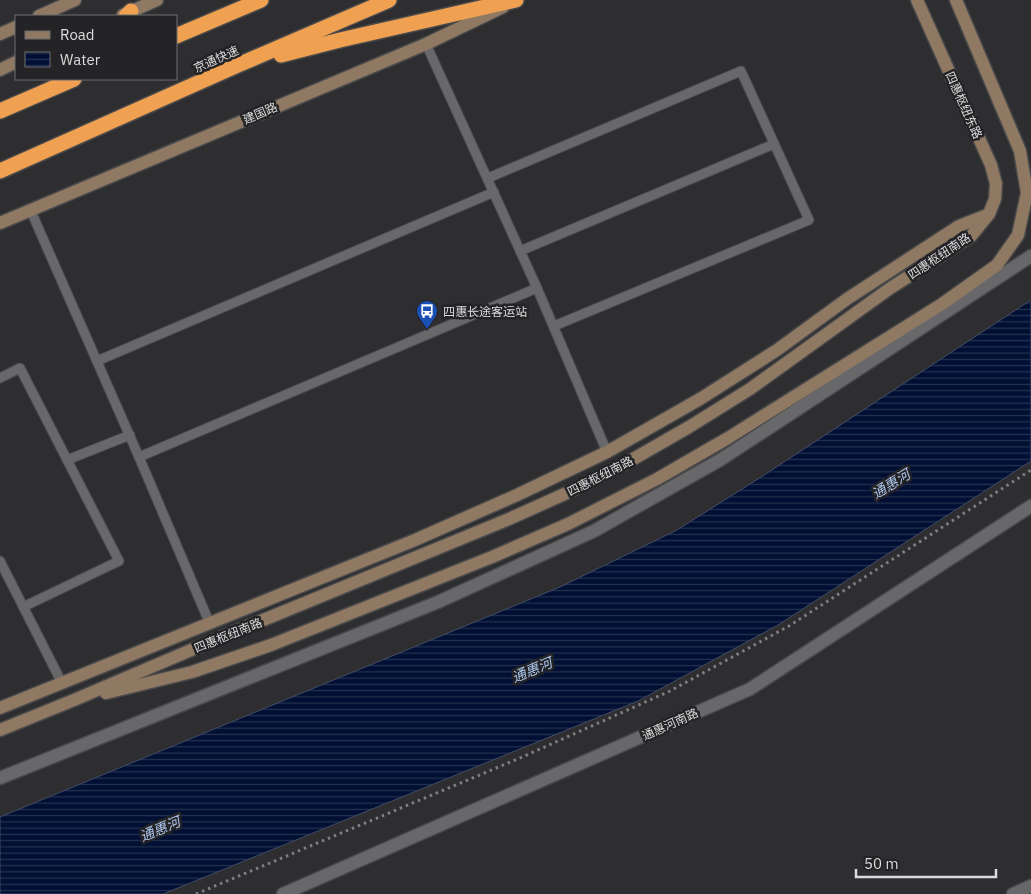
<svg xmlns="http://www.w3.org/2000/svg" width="1031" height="894" viewBox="0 0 1031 894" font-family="'IBM Plex Sans','Noto Sans SC',sans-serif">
<defs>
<pattern id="water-rules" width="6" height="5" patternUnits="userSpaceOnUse" patternTransform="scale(1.25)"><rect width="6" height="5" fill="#000f33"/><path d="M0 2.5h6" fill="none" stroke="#253150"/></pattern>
</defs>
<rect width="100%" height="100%" fill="#2e2e30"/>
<polygon fill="url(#water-rules)" stroke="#424c66" points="1031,300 1031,461 778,625 638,701 163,894 0,894 0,817 560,587 677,530 758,479"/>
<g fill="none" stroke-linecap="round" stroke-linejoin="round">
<g stroke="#49494b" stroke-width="11">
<g id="lane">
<polyline points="488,178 741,71 809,220 554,326"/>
<polyline points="30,209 139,457 537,288 426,44"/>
<polyline points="520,251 774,144"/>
<polyline points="537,288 607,452"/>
<polyline points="97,361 494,192"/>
<polyline points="0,378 20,368 119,561 23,607"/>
<polyline points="139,457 210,624"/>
<polyline points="67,460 130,435"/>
<polyline points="0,561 62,683"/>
</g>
</g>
<g stroke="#49494b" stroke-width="15">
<g id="street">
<polyline points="0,778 438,602 594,531 720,460 1031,256"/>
<polyline points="283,894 750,689 1031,506"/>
<polyline points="1013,894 1031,886"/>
</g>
</g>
<g stroke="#49494b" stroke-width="15">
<g id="secondary">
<polyline points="123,15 157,0"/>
<polyline points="39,16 75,0"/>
<polyline points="0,34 16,27"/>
<polyline points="0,70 16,62"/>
<polyline points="0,223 426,44 503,7"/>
<polyline points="106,693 192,672 271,645 492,557 568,524 657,479 728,438 942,304 997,265 1018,235 1027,193 1020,151 956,0"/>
<polyline points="0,708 415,540 517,495 607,452 700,399 777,350 847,299 959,226 987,215"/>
<polyline points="0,730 74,700 217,639 509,519 569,492 628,462 689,427 750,389 889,289 971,236 989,214 995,199 996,184 991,165 917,0"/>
</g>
</g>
<g stroke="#49494b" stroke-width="18">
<g id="highway">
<polyline points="126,16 131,11"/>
<polyline points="176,36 261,0"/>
<polyline points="281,55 340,40 516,0"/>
<polyline points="0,111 74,79"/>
<polyline points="0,171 238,65 389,0"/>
</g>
</g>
<polyline stroke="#7f7f81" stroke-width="3" stroke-dasharray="2.5 4" stroke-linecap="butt" points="196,894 520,758 670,691 789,626 1031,470"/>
<use href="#lane" stroke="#68686b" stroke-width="9"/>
<use href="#street" stroke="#68686b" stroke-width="12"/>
<use href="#secondary" stroke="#907963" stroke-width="12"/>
<use href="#highway" stroke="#efa050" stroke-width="15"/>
</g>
<defs>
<g id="bus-pin" transform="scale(1.125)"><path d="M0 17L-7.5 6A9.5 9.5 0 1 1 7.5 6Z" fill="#1a4fb4" stroke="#242426"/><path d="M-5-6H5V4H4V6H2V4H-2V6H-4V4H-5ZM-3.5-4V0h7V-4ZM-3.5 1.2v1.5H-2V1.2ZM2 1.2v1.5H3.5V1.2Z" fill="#fff"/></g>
</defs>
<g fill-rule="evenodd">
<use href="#bus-pin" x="427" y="311"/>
</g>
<g text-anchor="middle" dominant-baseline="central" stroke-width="5" stroke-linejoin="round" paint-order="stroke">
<g font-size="12" fill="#dcdcde" stroke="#242426">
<text transform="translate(216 59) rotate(-24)">京通快速</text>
<text transform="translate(964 105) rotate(66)">四惠枢纽东路</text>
<text transform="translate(260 113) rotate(-23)">建国路</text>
<text transform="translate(939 256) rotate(-34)">四惠枢纽南路</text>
<text transform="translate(600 476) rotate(-27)">四惠枢纽南路</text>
<text transform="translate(228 635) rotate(-22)">四惠枢纽南路</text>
<text transform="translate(670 724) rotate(-24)">通惠河南路</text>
</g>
<g font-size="12" fill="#dcdcde" stroke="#242426" text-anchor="start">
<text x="443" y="311">四惠长途客运站</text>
</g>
<g font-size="14" font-style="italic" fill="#abc4ec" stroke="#242426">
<text transform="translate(891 484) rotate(-32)">通惠河</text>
<text transform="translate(532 670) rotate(-23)">通惠河</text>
<text transform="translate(160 829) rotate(-23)">通惠河</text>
</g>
</g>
<rect x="15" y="15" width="162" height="65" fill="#242426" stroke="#6e6e70"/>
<rect x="25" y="31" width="25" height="8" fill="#907963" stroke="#6e6e70"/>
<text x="60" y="40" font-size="15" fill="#dcdcde">Road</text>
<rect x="25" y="52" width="25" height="15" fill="url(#water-rules)" stroke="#6e6e70"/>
<text x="60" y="65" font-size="15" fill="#dcdcde">Water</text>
<path d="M856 869v8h140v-8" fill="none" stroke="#dcdcde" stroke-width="2.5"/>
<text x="864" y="869" font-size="15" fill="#dcdcde" stroke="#242426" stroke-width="4" paint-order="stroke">50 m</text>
</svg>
